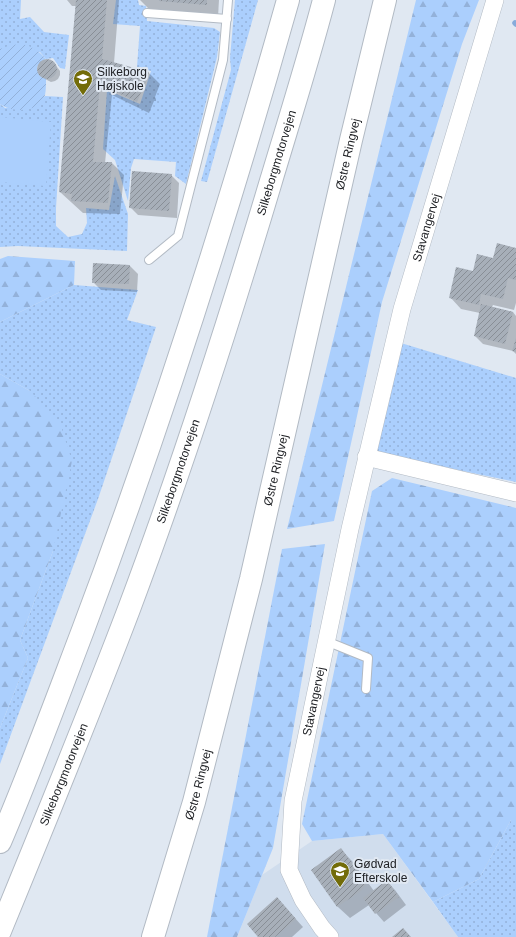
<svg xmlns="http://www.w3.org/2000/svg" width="516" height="937" viewBox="0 0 516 937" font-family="Helvetica,sans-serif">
<defs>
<pattern id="grass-dots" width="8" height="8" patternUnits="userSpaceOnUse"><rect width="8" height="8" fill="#abcffd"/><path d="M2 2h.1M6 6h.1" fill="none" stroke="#93b1d9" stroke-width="1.8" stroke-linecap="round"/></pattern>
<pattern id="forest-firs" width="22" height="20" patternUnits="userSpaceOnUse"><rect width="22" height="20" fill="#abcffd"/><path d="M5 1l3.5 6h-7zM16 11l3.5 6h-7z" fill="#93b1d9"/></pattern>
<pattern id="garden-furrows" width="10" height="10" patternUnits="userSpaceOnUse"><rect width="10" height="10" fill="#abcffd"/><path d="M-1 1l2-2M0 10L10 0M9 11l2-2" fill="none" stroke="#93b1d9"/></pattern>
<pattern id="building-hatch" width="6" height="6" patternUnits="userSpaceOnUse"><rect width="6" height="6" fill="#a7afb9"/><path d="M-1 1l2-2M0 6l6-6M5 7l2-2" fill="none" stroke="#888e96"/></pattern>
</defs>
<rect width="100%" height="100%" fill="#e0e8f2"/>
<polygon fill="#d0dded" points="383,834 458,937 237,937 262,875 312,841"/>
<g fill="url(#grass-dots)">
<polygon points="0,0 21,0 20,19 30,17 44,32 69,35 65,69 60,68 53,58 46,59 40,52 0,49"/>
<polygon points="116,0 138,0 139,5 146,6 147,21 214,28 220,32 217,57 186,184 175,176 176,162 134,159 131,168 128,201 115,160 103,149 107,90 140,104 151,71 137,67 140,26 113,24"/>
<polygon points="235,0 258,0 207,182 201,181 231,70 230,58"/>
<polygon points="45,96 63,97 56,208 56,226 68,237 82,234 87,223 86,208 109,210 115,176 128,214 127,251 18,246 0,247 0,104 5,108 38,104"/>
<polygon points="74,285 138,290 127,320 156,327 98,499 0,764 0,728 28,658 20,640 53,551 30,391 0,374 0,322"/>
<polygon points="401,343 516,378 516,482 376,453"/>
<polygon points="511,820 516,820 516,937 458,937 433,902 479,879"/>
</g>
<g fill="url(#forest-firs)">
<polygon points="416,0 479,0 462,44 382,302 334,521 287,529"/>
<polygon points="8,256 75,261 74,285 0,322 0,259"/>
<polygon points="0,374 30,391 60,423 72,461 53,551 20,640 28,658 0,728"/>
<polygon points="392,478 516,508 516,820 511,820 479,879 433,902 383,834 312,841 302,824 372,491"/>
<polygon points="325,544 273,848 237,937 207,937 282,549"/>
</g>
<path fill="url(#garden-furrows)" d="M 23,44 C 33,47 39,51 46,59 C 34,64 35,73 46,79 C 46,84 46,90 45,95 C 40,113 12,113 0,104 L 0,49 L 11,45 Z"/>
<polygon fill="#abcffd" points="0,117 51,122 46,186 0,182"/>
<g fill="#0003">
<polygon points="67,0 119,0 114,63 148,72 160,84 155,97 156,99 156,101 154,101 149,113 112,95 105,163 112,163 124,175 120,214 83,213 60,192 77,6 72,6"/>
<polygon points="140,0 219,0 218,17 150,10"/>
<polygon points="46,60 54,63 60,71 60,75 58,79 55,81 51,82 45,79 38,70 39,66 41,62"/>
<polygon points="171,175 179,183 177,218 138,215 130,207"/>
<polygon points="516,249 516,303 514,310 493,305 492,307 513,312 516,316 516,354 513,351 483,344 475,336 480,313 461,309 450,297 474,273 494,260"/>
<polygon points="130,266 138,274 137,292 101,290 93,282"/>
<polygon points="341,850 352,861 374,891 387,882 395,890 406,905 384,922 369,905 350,918 338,907 312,870"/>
<polygon points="285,907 303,927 292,937 260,937"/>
</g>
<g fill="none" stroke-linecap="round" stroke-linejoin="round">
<polyline stroke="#87abda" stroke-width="5.5" points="515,23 516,24"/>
</g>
<g fill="url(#building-hatch)">
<polygon points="76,0 107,0 102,59 149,72 144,86 145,86 144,90 142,90 137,102 100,84 93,162 112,162 108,203 71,201 72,194 59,192"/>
<polygon points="159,0 207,0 207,5 159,1"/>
<circle cx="47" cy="69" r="10"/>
<polygon points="132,171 172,174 169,211 129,208"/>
<polygon points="497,243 516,248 516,280 508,278 503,299 481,294 479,305 449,298 456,267 473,271 477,254 493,258"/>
<polygon points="93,263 130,265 129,284 92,283"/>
<polygon points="481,304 513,312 505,344 474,336"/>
<polygon points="516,338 516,352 512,351"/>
<polygon points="341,848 367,883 361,891 337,907 311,870"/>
<polygon points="387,880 399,897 375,914 363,898"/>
<polygon points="277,897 296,919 275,937 258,937 247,924"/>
<polygon points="403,928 411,937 392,937"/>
</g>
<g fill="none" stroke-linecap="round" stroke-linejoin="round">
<g stroke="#b2bac4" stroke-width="10">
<g id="lane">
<polyline points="147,13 227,19"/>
<polyline points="149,260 178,236 223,60 228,0"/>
<polyline points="326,641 368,658 366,689"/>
</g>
</g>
<g stroke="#b2bac4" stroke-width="18">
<g id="street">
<polyline points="366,457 516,493"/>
<path id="s1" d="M 330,937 L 322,928 L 303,900 L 289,870 L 293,801 L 350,529 L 402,309 L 495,0"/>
</g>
</g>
<g stroke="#b2bac4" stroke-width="24">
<g id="secondary">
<path id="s2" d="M 153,937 L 194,802 L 251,579 L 351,140 L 385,0"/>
</g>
</g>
<g stroke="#b2bac4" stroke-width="24">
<g id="highway">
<path d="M 0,842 C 30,772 56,701 83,630 C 161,423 228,213 288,0"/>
<path id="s3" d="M 0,931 C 44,824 88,717 129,609 C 182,468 228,325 271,181 C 289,121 308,61 324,0"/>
</g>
</g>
<use href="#lane" stroke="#fff" stroke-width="8"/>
<use href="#street" stroke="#fff" stroke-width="17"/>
<use href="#secondary" stroke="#fff" stroke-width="22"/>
<use href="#highway" stroke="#fff" stroke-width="22"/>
</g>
<defs>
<g id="school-pin" transform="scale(1)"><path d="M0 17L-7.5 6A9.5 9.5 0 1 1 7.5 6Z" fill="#736c08" stroke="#e0e8f2"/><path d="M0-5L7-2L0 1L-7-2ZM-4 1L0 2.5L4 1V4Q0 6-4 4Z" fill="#fff"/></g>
</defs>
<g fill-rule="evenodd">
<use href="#school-pin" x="83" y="79"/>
<use href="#school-pin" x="340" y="871"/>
</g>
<g text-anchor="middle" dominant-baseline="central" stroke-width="4" stroke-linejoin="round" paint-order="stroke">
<g font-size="12" fill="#202226" stroke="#e0e8f2" text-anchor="start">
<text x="97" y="72">Silkeborg<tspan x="97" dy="14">Højskole</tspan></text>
<text x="354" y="864">Gødvad<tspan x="354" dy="14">Efterskole</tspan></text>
</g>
<g font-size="12" fill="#202226" stroke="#e0e8f2">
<text stroke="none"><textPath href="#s2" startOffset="807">Østre Ringvej</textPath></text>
<text stroke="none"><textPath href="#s3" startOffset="817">Silkeborgmotorvejen</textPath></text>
<text stroke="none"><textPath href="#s1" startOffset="737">Stavangervej</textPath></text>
<text stroke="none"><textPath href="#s2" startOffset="483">Østre Ringvej</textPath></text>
<text stroke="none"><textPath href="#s3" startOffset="493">Silkeborgmotorvejen</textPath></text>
<text stroke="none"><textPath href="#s1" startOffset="250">Stavangervej</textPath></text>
<text stroke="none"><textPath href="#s3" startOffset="169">Silkeborgmotorvejen</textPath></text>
<text stroke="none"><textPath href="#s2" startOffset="159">Østre Ringvej</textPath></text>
</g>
</g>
</svg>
